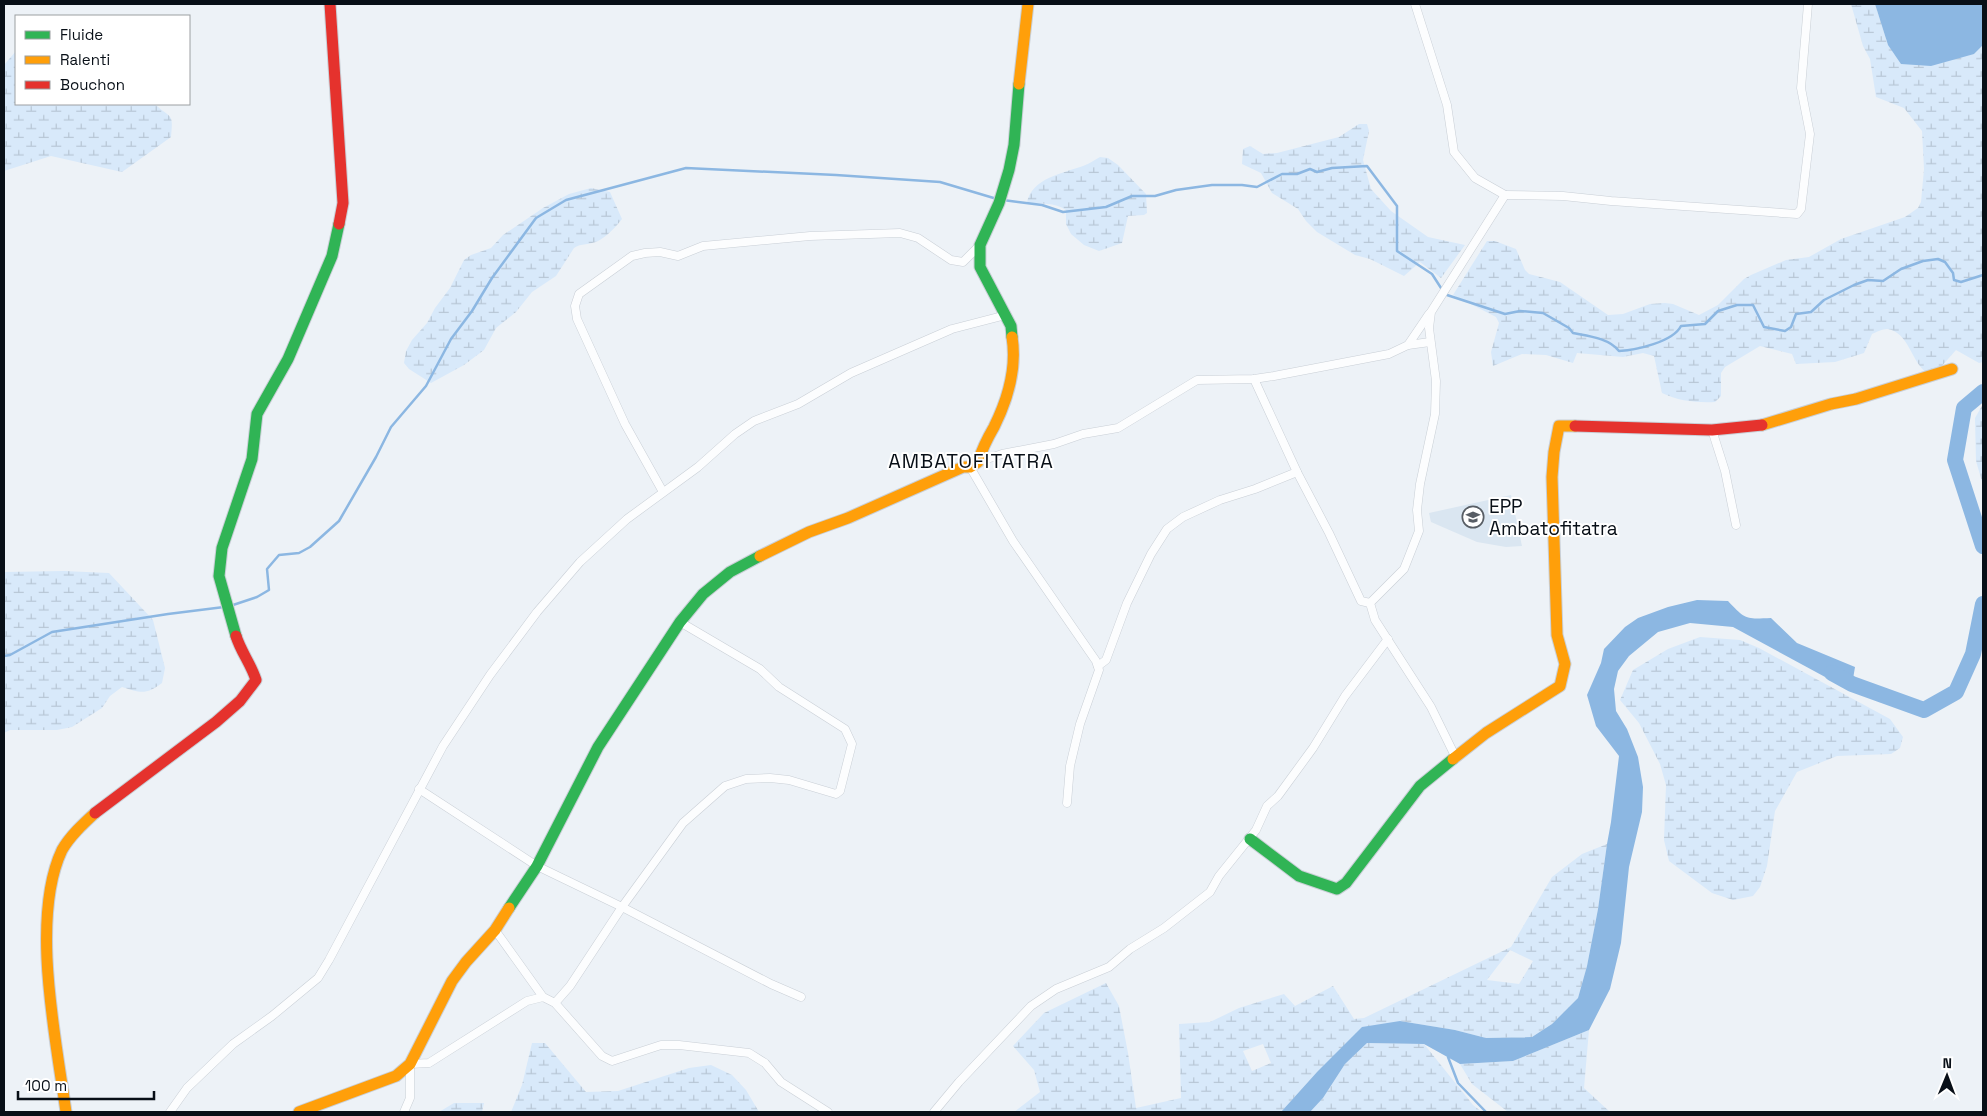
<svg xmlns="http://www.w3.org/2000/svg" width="1987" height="1116" viewBox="0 0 1987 1116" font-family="'Space Grotesk',sans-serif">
<defs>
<pattern id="wetland-marsh" width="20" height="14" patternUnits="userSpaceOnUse" patternTransform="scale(1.25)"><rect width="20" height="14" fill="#d8e9fa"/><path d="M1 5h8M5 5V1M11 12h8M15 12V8" fill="none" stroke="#b8c7d6"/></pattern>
</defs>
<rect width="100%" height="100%" fill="#edf2f7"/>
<polygon fill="#dae6f1" points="1511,495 1522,546 1506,547 1477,542 1431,522 1429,513"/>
<g fill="url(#wetland-marsh)" fill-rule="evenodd">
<path d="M 1851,4 L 1875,4 L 1888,45 L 1974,54 L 1983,45 L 1983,362 L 1979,363 L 1956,350 L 1941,367 L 1927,373 C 1911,362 1909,332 1887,329 C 1883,329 1876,332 1872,334 L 1864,353 L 1835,362 L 1796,364 L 1792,354 L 1760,346 L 1725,367 L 1721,373 L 1721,396 L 1715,402 C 1698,403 1678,401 1662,393 L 1654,356 L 1643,353 L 1623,357 L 1577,353 L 1573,363 L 1546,355 L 1522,354 L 1493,366 L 1491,352 L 1499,323 L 1496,317 L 1453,295 L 1487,241 L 1495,241 L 1516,249 L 1525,270 L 1529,274 L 1560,282 L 1608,315 L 1623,314 L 1650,304 L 1665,303 L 1673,304 L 1699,315 L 1718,305 L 1744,279 L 1751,275 L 1786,260 L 1809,257 L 1841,239 L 1905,217 L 1918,208 L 1921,202 L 1924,169 L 1922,131 L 1904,108 L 1876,97 L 1870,59 L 1863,46 Z"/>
<path d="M 16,51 L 16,104 L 155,104 C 170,119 174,111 171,137 L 122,172 L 51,156 L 4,171 L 4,65 Z"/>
<polygon points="1359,124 1367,124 1369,131 1363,160 1371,189 1391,211 1428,237 1465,245 1441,278 1420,262 1404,276 1370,259 1355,255 1317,232 1306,221 1298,209 1272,193 1261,173 1242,164 1243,149 1250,146 1263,154 1277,153 1339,137"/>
<path d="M 1100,157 L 1108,158 L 1118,165 L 1146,194 L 1147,213 L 1144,215 L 1128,216 L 1122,243 L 1099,251 L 1084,245 L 1071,234 L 1066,224 L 1066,210 C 1055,202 1040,204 1027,203 C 1031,178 1064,173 1083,166 C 1089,164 1094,160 1100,157 Z"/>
<path d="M 591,188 L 610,192 L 622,219 C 616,227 606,237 598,241 C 590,245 581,243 574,248 L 556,276 L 532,292 L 516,312 L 496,328 L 484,350 L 464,365 L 431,383 L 409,369 L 404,363 L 406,351 L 412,340 L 427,323 L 435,308 L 450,288 L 464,260 L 471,255 L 491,248 L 503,235 L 543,208 L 569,194 Z"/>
<polygon points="1983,404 1983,485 1976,461 1975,418"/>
<path d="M 64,571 L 109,573 L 153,620 L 165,668 L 162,683 C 146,695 141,693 122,687 L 110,696 L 102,708 L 72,727 L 57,730 L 10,730 L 4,733 L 4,572 Z"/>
<polygon points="1700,637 1740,640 1759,648 1890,719 1903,737 1900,748 1891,754 1837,756 1797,772 1775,811 1767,866 1760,887 1753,896 1733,900 1712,893 1669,861 1664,840 1666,785 1660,764 1639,723 1620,700 1633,670 1668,649"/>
<path d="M 1607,844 L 1598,909 L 1587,966 L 1578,998 L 1552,1024 L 1532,1037 L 1486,1038 L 1455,1030 L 1400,1021 L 1317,1072 L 1281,1112 L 1014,1112 L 1040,1092 L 1034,1070 L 1013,1046 L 1044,1013 L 1106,983 L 1119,1006 L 1128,1053 L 1136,1108 L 1181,1098 L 1179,1024 L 1210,1022 L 1239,1008 L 1284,994 L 1295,1006 L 1333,986 L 1354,1019 L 1364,1018 L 1511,947 L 1552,877 L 1582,854 ZM 1510,950 L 1533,961 L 1519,984 L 1487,980 ZM 1263,1044 L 1271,1063 L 1252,1071 L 1243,1051 Z"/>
<polygon points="1589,1030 1584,1088 1610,1112 1508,1112 1472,1084 1460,1064 1513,1061"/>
<polygon points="532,1043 545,1043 586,1092 618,1091 689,1068 711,1065 732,1075 746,1090 759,1112 511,1112 522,1085"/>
<polygon points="1367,1043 1424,1044 1473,1105 1482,1112 1310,1112 1323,1098 1345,1064"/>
<polygon points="454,1103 484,1103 482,1112 439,1112"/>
</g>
<g fill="#8cb7e2">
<polygon points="1875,4 1983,4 1983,45 1974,54 1931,66 1901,64 1888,45"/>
<path d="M 1697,600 L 1728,601 C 1746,620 1745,619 1771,618 L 1797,643 L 1855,667 L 1851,691 L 1733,627 L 1690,623 L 1658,632 L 1629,656 L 1618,671 L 1614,689 L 1616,711 L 1627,729 L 1638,757 L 1643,787 L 1642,812 L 1629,867 L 1621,943 L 1610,989 L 1589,1030 L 1513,1061 L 1460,1064 L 1424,1044 L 1367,1043 L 1345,1064 L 1323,1098 L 1310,1112 L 1281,1112 L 1317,1072 L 1362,1027 L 1400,1021 L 1455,1030 L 1486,1038 L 1532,1037 L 1552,1024 L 1578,998 L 1587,966 L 1598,909 L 1607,844 L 1611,822 L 1619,756 L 1596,726 L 1587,695 L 1601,663 L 1604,649 L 1625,627 L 1638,618 L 1668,607 Z"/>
</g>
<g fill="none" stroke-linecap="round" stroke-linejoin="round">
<g stroke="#8cb7e2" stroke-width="2.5">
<polyline points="1003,200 1042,205 1063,212 1106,207 1132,196 1155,196 1176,190 1212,185 1242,185 1257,187 1282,174 1297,174 1310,169 1317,172 1332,168 1367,166 1397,206 1397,251 1432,274 1441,288"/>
<path d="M 1447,295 L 1505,314 L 1520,311 L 1543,313 L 1569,328 L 1573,333 C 1588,336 1609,338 1619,351 C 1636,350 1673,342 1681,326 L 1705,324 L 1718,311 L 1737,305 L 1753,305 L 1764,327 L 1785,331 L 1791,327 L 1796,314 L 1811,312 L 1824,300 L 1854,285 L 1868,280 L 1883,281 L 1901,269 L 1923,261 L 1938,259 L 1945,262 L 1953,273 L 1954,280 L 1961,282 L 1983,275"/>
<polyline points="230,606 257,597 269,590 267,569 279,555 299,553 310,547 339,521 376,457 391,427 426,386 451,339 472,311 492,278 536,218 566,200 686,168 836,175 940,182 997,199"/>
<polyline points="4,656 10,655 52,632 168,614 224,607"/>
<polyline points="1448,1057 1458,1083 1486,1112"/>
</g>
<g stroke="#8cb7e2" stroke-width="16">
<polyline points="1983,392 1964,408 1955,460 1983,546"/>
<polyline points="1832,673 1852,684 1924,710 1956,692 1973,654 1983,604"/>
</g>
<g stroke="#c9cfd6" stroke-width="9">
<g id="street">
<polyline points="1415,4 1447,105 1454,152 1475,178 1505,195 1431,312 1429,328 1436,381 1435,414 1420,484 1417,510 1419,531 1404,569 1370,603 1375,620 1431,707 1456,758"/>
<polyline points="1505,195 1563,196 1611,201 1797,214 1801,209 1810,134 1801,88 1808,4"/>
<polyline points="1408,345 1429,314"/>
<polyline points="1254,379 1297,472 1329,533 1361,601 1370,603"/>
<polyline points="1712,430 1725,471 1736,525"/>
<polyline points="978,462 1002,454 1054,444 1083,434 1118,428 1197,380 1254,379 1274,376 1389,354 1408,345 1430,342"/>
<polyline points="970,467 1013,541 1096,661 1099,670 1080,724 1070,766 1067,803"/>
<polyline points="663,492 625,424 577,319 575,306 579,294 632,256 645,253 660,252 678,256 703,246 810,236 900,233 918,238 951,260 963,262 980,245"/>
<polyline points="1098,666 1106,660 1127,603 1151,554 1167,529 1183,517 1220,500 1255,489 1297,472"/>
<polyline points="419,789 537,866 622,907 771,984 801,997"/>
<polyline points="495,930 543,997"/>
<polyline points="555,1003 570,986 622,907 683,823 725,786 746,779 770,778 789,780 836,794 840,791 852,744 845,729 779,687 760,669 680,622"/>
<polyline points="170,1112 187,1088 233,1044 272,1016 318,978 329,960 443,746 490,675 537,612 580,562 627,519 698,467 735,434 754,421 798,404 851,373 952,329 1006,315"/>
<polyline points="404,1112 410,1098 410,1064 429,1063 527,1001 543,997 555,1003 602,1056 612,1061 661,1045 679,1045 749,1053 765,1063 781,1082 828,1112"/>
<polyline points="934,1112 959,1082 1031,1006 1056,989 1109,967 1130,949 1164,928 1210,892 1219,876 1256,830 1267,806 1278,796 1313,748 1345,696 1388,639"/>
</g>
</g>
<g stroke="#c9cfd6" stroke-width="13">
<g id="fast">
<polyline points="1012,337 1011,326 980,267 980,245 999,203 1009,170 1014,145 1019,84"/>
<polyline points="236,636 219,576 222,548 252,459 257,414 288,359 332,256 339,224"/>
<polyline points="1250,839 1299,876 1337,889 1346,883 1420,786 1453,759"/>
<polyline points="509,908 537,866 598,747 680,622 703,594 730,572 760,556"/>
</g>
</g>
<g stroke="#c9cfd6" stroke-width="13">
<g id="slow">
<polyline points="1019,84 1028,4"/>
<polyline points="1762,425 1831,404 1856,399 1952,369"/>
<path d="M 760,556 L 809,532 L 848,518 L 963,467 L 970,467 L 978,462 C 982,449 987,439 994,427 C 1008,399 1017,368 1012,337"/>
<polyline points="1453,759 1486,733 1560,686 1565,664 1557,635 1552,477 1554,452 1559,426 1575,426"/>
<path d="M 66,1112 C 56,1039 30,918 62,850 C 70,836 83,824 95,813"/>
<polyline points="299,1112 396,1076 410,1064 452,981 466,962 495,930 509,908"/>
</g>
</g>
<g stroke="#c9cfd6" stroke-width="13">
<g id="jam">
<polyline points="330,4 343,203 339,224"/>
<polyline points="1575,426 1712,430 1762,425"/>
<path d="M 95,813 L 216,722 L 240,701 L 256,680 C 251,664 241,652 236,636"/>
</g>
</g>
<use href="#street" stroke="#fcfdfe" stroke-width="8"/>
<use href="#fast" stroke="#30b455" stroke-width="11"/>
<use href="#slow" stroke="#ff9f0a" stroke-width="11"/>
<use href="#jam" stroke="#e5322d" stroke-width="11"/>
</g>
<defs>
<g id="school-ring" transform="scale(1.125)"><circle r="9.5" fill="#fff" stroke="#585e65" stroke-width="1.5"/><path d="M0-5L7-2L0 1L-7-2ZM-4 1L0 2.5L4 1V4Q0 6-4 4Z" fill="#585e65"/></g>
</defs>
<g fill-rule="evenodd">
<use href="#school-ring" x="1473" y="517"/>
</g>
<g text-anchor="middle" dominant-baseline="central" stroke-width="4" stroke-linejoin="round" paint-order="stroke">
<g font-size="19" fill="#080f17" stroke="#fff" text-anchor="start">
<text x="1489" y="506">EPP<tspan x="1489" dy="22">Ambatofitatra</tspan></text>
</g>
<g font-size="20" letter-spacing="1" fill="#080f17" stroke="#fff">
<text x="971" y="461">AMBATOFITATRA</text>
</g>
</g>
<rect width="1987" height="1116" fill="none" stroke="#080f17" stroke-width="10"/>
<rect x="15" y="15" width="175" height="90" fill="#ffffff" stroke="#9c9fa2"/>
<rect x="25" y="31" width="25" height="8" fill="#30b455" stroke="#9c9fa2"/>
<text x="60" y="40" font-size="15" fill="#080f17">Fluide</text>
<rect x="25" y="56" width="25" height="8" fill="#ff9f0a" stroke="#9c9fa2"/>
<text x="60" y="65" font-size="15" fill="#080f17">Ralenti</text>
<rect x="25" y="81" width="25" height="8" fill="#e5322d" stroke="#9c9fa2"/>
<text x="60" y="90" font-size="15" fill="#080f17">Bouchon</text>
<g transform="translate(1947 1076) rotate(1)" stroke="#ffffff" stroke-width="4" paint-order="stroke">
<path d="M0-4L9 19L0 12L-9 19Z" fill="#080f17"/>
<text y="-8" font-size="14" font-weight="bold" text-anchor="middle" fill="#080f17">N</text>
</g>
<path d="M18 1091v8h136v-8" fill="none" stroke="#080f17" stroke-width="2.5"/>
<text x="25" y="1091" font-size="15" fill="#080f17" stroke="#ffffff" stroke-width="4" paint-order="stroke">100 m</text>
</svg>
